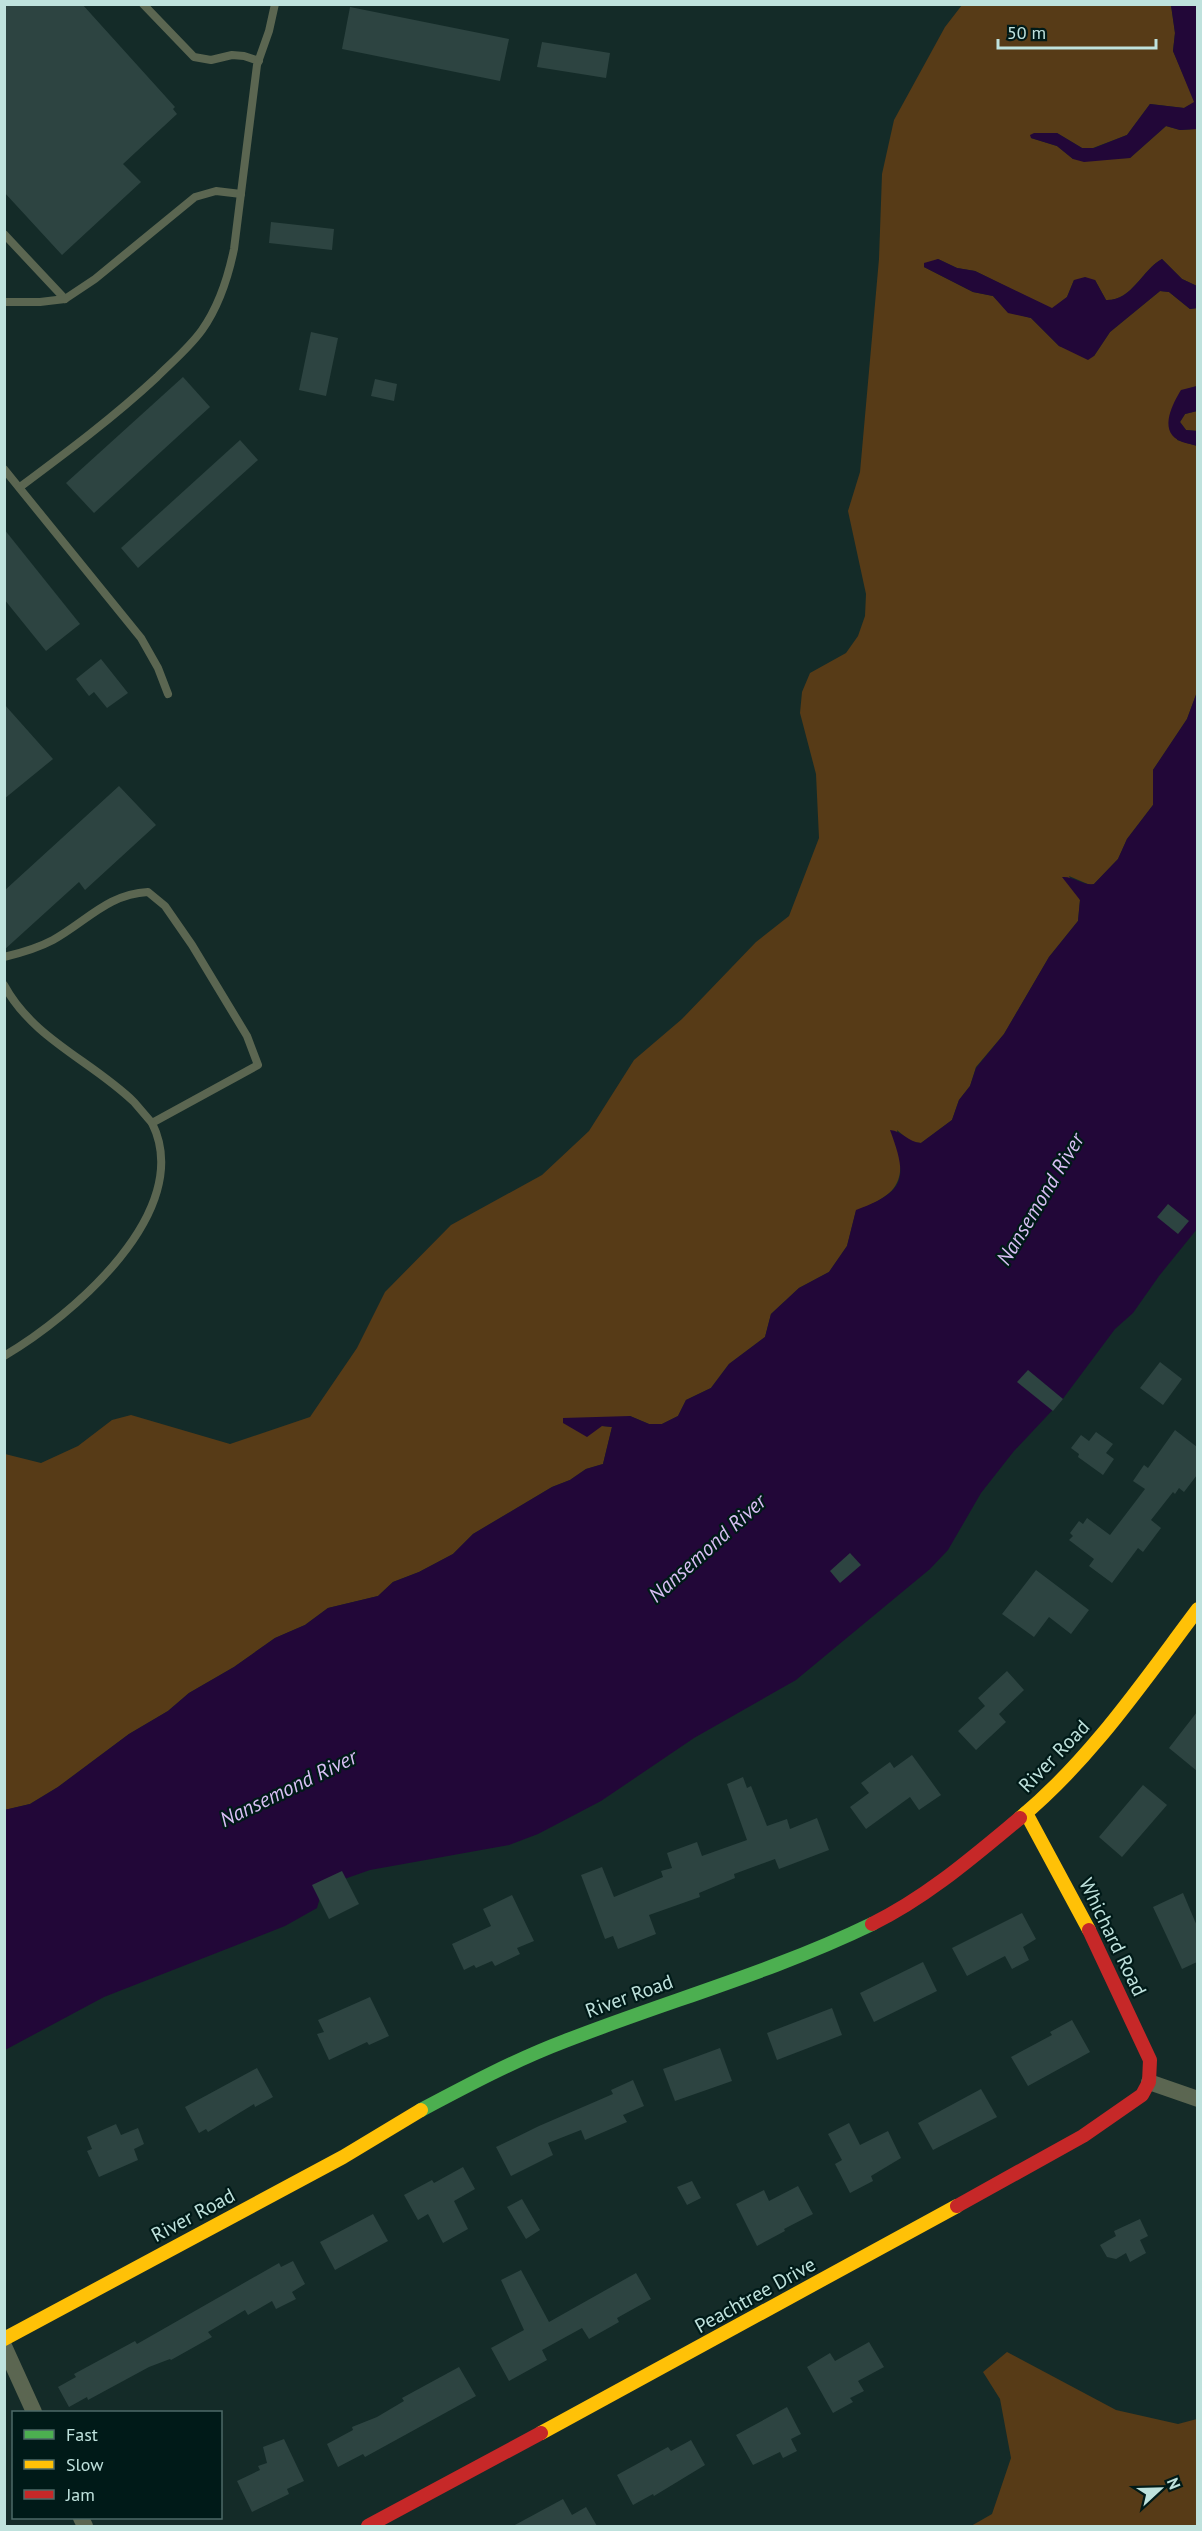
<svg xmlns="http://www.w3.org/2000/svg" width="1202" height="2531" viewBox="0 0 1202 2531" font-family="'PT Sans',sans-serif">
<rect width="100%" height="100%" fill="#142b28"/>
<g fill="#573b17">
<path d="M 962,5 L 1171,5 L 1175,33 L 1173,51 L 1195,102 L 1184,108 L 1150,104 L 1127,135 L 1093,148 L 1082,148 L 1057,133 L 1031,138 L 1057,146 L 1073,159 L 1130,158 L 1166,126 L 1180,130 L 1197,129 L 1197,286 L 1182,279 L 1162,259 C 1142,270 1132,301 1106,300 L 1095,280 L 1074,280 L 1067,297 L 1052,309 L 975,271 L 957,268 L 938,259 L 924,267 L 973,292 L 993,296 L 1008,312 L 1031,318 L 1059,346 L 1094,356 L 1110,332 L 1160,291 L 1169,292 L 1190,309 L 1198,308 L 1197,386 L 1181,391 L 1177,440 L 1197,446 L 1197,692 L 1187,719 L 1153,770 L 1153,805 L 1127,839 L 1118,859 L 1094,884 L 1090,885 L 1069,876 L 1080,900 L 1078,921 L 1049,957 L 1004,1034 L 976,1067 L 970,1086 L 959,1100 L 952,1120 L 921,1143 L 911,1142 L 897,1130 C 904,1179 905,1192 856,1211 L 847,1246 L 829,1272 L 799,1288 L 771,1314 L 765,1337 L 729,1364 L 711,1388 L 686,1400 L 678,1416 L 662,1424 L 649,1424 L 630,1416 L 602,1426 L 612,1427 L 603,1464 L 586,1469 L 570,1480 L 552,1487 L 473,1534 L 453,1554 L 419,1572 L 393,1582 L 378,1596 L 328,1608 L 305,1625 L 275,1638 L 234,1667 L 189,1693 L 168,1711 L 129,1734 L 58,1787 L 30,1804 L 5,1810 L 5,1454 L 41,1463 L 78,1446 L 112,1420 L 131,1415 L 230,1444 L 310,1417 L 357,1348 L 385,1292 L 451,1225 L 542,1175 L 589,1131 L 634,1060 L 682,1019 L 756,942 L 789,916 L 819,838 L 816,774 L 800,713 L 802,692 L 810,673 L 846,653 L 858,636 L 865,616 L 866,594 L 848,511 L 860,472 L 879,259 L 882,174 L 894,120 L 945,27 Z"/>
<polygon points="1197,411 1197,431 1186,430 1180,422 1185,414"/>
<polygon points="1007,2352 1116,2410 1178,2424 1197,2419 1197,2526 971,2526 992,2514 1011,2458 1000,2399 983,2372"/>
</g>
<g fill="#220738">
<polygon points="1171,5 1197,5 1197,129 1180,130 1166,126 1130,158 1084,162 1073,159 1057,146 1031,138 1030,135 1034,133 1057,133 1082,148 1094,148 1127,135 1150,104 1184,108 1194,102 1173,51 1175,33"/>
<path d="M 938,259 L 957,268 L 975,271 L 1052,308 L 1067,297 L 1074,280 L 1085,277 L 1095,280 L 1106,300 C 1132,301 1142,270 1162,259 L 1182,279 L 1197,286 L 1197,308 L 1190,309 L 1169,292 L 1160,291 L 1110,332 L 1094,356 L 1088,360 L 1059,346 L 1031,318 L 1008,313 L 993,296 L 973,292 L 924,267 L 924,263 Z"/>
<path d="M 1197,386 L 1197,411 L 1185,414 L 1180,422 L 1186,430 L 1197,431 L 1197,446 C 1192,444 1183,443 1178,440 C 1159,429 1173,403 1181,390 Z"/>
<path d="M 1197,692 L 1197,1229 L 1159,1276 L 1133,1313 L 1115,1329 L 1062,1400 L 1014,1451 L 981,1493 L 948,1550 L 930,1569 L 796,1680 L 694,1738 L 601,1801 L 538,1834 L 509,1845 L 370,1870 L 330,1884 L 322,1891 L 317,1908 L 285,1926 L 104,1997 L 5,2050 L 4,1810 L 30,1804 L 58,1787 L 129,1734 L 168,1711 L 189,1693 L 234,1667 L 275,1638 L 305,1625 L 328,1608 L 378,1596 L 393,1582 L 419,1572 L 453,1554 L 473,1534 L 552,1487 L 570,1480 L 586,1469 L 603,1464 L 612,1427 L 602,1426 L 587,1437 L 563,1423 L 563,1418 L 630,1416 L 649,1424 L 662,1424 L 678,1416 L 686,1400 L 711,1388 L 729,1364 L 765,1337 L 771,1314 L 799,1288 L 829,1272 L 847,1246 L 856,1210 C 906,1192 908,1178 890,1130 C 902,1131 908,1142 921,1143 L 952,1120 L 959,1100 L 970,1086 L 976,1068 L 1004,1034 L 1049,957 L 1078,921 L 1080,900 L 1062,877 C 1074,876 1083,886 1094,884 L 1118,859 L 1127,839 L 1153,805 L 1153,770 L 1187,719 Z"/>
</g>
<g fill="#2d4441">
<polygon points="4,4 82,4 175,107 173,109 177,114 123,164 141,182 62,255 4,192"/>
<polygon points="350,7 509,39 500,81 342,49"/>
<polygon points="542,42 610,53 606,78 537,67"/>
<polygon points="271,222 334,229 332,250 269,243"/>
<polygon points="311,332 338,338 326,396 299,390"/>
<polygon points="183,377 210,407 94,513 66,483"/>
<polygon points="375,379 397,384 394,401 371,396"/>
<polygon points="240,440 258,460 138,568 121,548"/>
<polygon points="4,529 80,624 46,651 4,599"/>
<polygon points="101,659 128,693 107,708 94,692 89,696 76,679"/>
<polygon points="4,704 53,759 4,799"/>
<polygon points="119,786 156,825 85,890 79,882 4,950 4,891"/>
<polygon points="1168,1204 1189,1221 1178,1234 1157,1217"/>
<polygon points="1160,1362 1182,1379 1163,1405 1140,1388"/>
<polygon points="1028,1370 1063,1399 1053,1411 1017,1382"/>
<polygon points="1175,1430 1197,1447 1197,1475 1184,1492 1179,1488 1175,1494 1173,1492 1151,1520 1161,1528 1143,1552 1138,1548 1112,1583 1089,1566 1094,1559 1069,1540 1073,1536 1070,1533 1079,1521 1083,1524 1087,1518 1110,1535 1145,1489 1133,1481 1144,1465 1148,1468"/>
<polygon points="1096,1432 1113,1444 1106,1453 1114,1459 1103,1475 1078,1457 1079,1454 1071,1448 1081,1435 1089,1441"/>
<polygon points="850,1553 861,1565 840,1583 830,1571"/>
<polygon points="1036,1570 1089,1610 1071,1634 1049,1617 1034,1637 1002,1614"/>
<polygon points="1007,1671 1024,1690 999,1714 1006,1722 976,1750 958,1731 985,1706 978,1698"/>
<polygon points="1197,1712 1197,1771 1169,1748"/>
<polygon points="912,1755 941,1795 919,1810 910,1797 866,1829 850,1807 869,1793 861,1783 890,1762 894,1768"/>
<polygon points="743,1777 747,1788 751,1786 767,1826 787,1819 790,1829 817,1818 829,1850 779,1869 775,1859 734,1874 735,1878 699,1893 700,1897 649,1915 656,1934 618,1949 613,1936 605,1939 581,1875 602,1867 614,1897 663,1877 661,1871 672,1868 667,1853 697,1842 702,1856 747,1840 727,1784"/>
<polygon points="1143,1785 1167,1805 1122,1857 1099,1837"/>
<polygon points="342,1871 359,1904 329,1919 312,1885"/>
<polygon points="1183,1893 1197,1926 1197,1962 1182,1969 1153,1907"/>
<polygon points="512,1895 534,1941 517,1948 520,1954 495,1966 492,1961 476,1968 474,1965 464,1970 452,1944 491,1926 483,1909"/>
<polygon points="1022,1913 1036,1939 1023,1947 1029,1960 1012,1969 1005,1956 967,1976 952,1948"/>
<polygon points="923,1962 937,1991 874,2022 860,1993"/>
<polygon points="370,1997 389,2036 369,2045 367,2042 329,2060 317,2034 324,2032 318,2020"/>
<polygon points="832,2008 842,2035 777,2060 767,2033"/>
<polygon points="1072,2020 1090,2052 1028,2086 1011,2057 1052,2035 1050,2032"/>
<polygon points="720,2048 732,2081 675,2101 663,2069"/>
<polygon points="257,2068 273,2097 255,2107 254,2104 208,2132 206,2129 199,2133 185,2107"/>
<polygon points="633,2080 644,2106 623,2115 627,2122 585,2140 581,2130 548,2143 553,2155 511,2176 496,2147 539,2126 613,2094 611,2090"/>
<polygon points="981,2089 997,2117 933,2150 918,2123"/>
<polygon points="849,2123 860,2145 888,2131 901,2158 871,2176 873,2181 850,2193 835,2164 842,2160 828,2134"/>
<polygon points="116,2124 121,2135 138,2128 144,2144 134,2149 138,2160 99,2177 87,2151 92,2149 87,2137"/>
<polygon points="463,2167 475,2189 454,2201 468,2229 443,2243 428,2214 418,2220 404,2195 432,2180 434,2183"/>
<polygon points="692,2181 701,2198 687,2205 677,2187"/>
<polygon points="798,2186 813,2214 784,2229 785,2231 757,2246 736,2204 764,2190 769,2201"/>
<polygon points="522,2199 540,2230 526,2239 507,2207"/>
<polygon points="373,2214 388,2241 335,2270 320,2242"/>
<polygon points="1140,2219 1148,2236 1140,2240 1146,2253 1130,2262 1126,2253 1116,2259 1107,2257 1100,2245 1116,2236 1114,2231"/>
<polygon points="293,2261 305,2284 292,2292 296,2299 276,2309 272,2301 248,2315 245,2310 208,2332 212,2337 171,2360 170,2359 149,2367 88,2400 87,2397 69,2407 58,2387 76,2377 74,2374 135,2341 137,2344 279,2263 281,2267"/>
<polygon points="521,2270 549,2322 636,2273 651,2299 617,2318 619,2322 589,2339 582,2328 542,2350 547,2360 509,2381 491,2348 524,2330 501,2280"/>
<polygon points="869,2342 884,2367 858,2381 864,2391 850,2398 853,2402 833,2413 807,2367 830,2353 835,2361"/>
<polygon points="459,2367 476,2396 365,2457 363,2454 338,2467 327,2444 353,2430 352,2427 377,2417 404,2401 402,2398"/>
<polygon points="787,2407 801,2434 791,2439 797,2451 783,2458 780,2452 753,2465 736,2435"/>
<polygon points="284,2439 304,2481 287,2489 289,2494 252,2512 237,2481 260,2470 258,2466 267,2463 263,2447"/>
<polygon points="691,2440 705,2465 654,2496 653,2494 633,2505 617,2475 668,2447 671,2451"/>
<polygon points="563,2499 572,2515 586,2507 597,2526 513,2526"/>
</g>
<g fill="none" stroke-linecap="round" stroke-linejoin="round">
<g stroke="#5b6651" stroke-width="8">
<polyline points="143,4 194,57 211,60 232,55 244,56 259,61"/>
<polyline points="4,234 65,299"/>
<polyline points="4,302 40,302 65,299 95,279 195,197 216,191 241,194"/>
<polyline points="4,469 141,638 158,668 168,694"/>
<path d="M 20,487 C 67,452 114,417 157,377 C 172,362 189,348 202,330 C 219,306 228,278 234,249 L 257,65 L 269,31 L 275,4"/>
<path d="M 4,957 C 21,953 38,948 53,940 C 87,921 108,894 148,892 L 165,906 L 192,945 L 247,1036 L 258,1065 L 152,1123 C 146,1116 140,1109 134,1102 C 92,1061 33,1039 4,985"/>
<path d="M 4,1356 C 72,1316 196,1211 152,1123"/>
</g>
<g stroke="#5b6651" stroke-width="16">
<polyline points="1149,2082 1198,2099"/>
<polyline points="4,2346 34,2412"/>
<polyline points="81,2518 85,2526"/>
</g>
<path stroke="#4caf50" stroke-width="14" d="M 421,2110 C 468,2085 515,2060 565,2041 C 667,2001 773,1972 872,1924"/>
<g stroke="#ffc107" stroke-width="14">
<polyline points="1026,1813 1089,1930"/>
<path d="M 1020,1818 C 1091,1759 1143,1682 1198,1609"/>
<polyline points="4,2339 343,2157 421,2110"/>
<polyline points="541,2433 957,2206"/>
</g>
<g stroke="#c62828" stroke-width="14">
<path d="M 872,1924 C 927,1897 973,1857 1020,1818"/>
<polyline points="957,2206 1083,2136 1142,2095 1149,2082 1150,2060 1089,1930"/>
<polyline points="368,2526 541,2433"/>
</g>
</g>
<g text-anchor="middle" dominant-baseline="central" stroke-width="4.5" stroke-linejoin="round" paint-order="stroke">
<g font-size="20" fill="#bfe2dd" stroke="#001a18">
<text transform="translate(1054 1756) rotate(-46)">River Road</text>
<text transform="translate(1113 1937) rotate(64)">Whichard Road</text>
<text transform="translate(629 1996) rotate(-20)">River Road</text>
<text transform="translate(193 2215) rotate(-28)">River Road</text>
<text transform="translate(755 2295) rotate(-29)">Peachtree Drive</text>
</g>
<g font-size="21" font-style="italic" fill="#d8bff4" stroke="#001a18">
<text transform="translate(1040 1199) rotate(-59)">Nansemond River</text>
<text transform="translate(707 1548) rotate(-42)">Nansemond River</text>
<text transform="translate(288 1788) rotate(-26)">Nansemond River</text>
</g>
</g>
<rect width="1202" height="2531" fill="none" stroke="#bfe2dd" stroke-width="12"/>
<rect x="12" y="2411" width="210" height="108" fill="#001a18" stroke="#4c6a67" stroke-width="1.5"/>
<rect x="24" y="2430" width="30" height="9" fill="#4caf50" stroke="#4c6a67" stroke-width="1.5"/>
<text x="66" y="2441" font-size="18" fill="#bfe2dd">Fast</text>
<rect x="24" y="2460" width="30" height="9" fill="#ffc107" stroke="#4c6a67" stroke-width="1.5"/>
<text x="66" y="2471" font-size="18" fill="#bfe2dd">Slow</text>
<rect x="24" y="2490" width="30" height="9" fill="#c62828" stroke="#4c6a67" stroke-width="1.5"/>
<text x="66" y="2501" font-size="18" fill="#bfe2dd">Jam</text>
<g transform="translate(1160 2489) rotate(68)" stroke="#001a18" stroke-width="4.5" paint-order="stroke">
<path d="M0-4.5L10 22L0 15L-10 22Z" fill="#bfe2dd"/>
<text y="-9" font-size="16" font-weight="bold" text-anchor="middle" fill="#bfe2dd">N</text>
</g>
<path d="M998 39v9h158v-9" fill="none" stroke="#bfe2dd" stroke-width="3"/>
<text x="1007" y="39" font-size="18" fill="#bfe2dd" stroke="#001a18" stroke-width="4.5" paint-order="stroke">50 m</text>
</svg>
